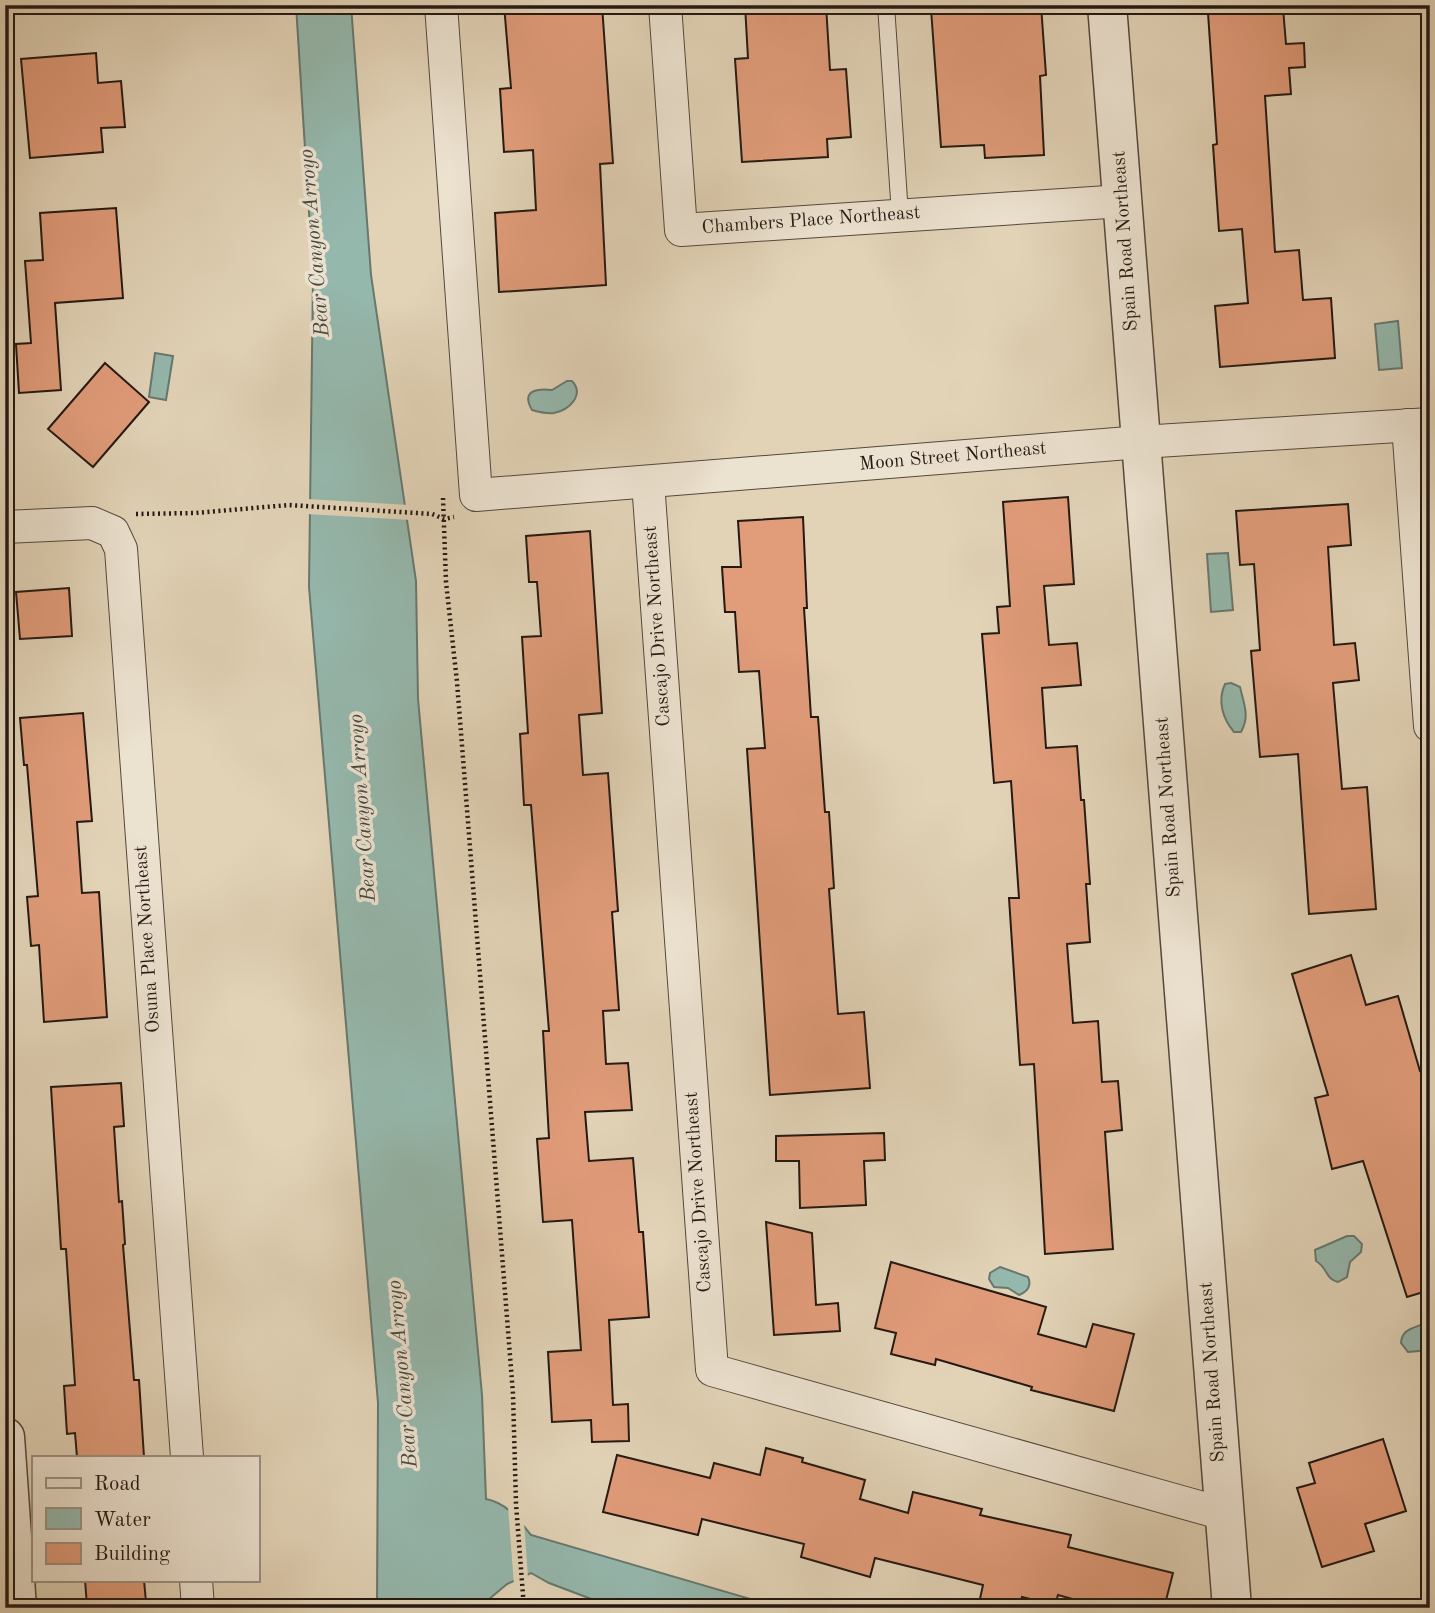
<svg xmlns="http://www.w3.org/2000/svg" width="1435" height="1613" viewBox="0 0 1435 1613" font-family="'Old Standard TT',serif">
<rect width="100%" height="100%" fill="#e2d3b7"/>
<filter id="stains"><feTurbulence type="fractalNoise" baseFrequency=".00286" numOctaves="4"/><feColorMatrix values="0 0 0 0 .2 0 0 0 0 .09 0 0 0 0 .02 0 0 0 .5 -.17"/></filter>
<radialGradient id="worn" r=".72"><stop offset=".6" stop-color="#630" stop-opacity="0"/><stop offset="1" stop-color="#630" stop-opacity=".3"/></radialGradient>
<g fill="#95b8ad" stroke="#68786f" stroke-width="2">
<path d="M 296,5 L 351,5 L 371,275 L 416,581 L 418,699 L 482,1395 L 486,1499 C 507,1503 518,1519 531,1535 L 781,1608 L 615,1608 L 549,1583 L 531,1573 L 507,1584 L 488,1600 L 488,1608 L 377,1608 L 378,1403 L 309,587 L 313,276 Z"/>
<polygon points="1398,321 1402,368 1379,370 1375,324"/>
<polygon points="155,353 173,356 166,400 149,397"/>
<path d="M 567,381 L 572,381 C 585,395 569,410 554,413 C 546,414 539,412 532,410 C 521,391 536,388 552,390 Z"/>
<polygon points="1228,553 1233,610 1211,612 1207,554"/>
<path d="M 1231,683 L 1240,687 C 1244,705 1250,716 1241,732 L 1234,732 C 1223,719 1217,701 1225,684 Z"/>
<path d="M 1347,1236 L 1354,1236 L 1362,1244 L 1361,1252 L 1350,1262 L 1347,1277 L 1338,1282 C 1325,1279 1328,1268 1316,1261 L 1315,1250 Z"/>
<path d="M 1000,1267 L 1028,1277 C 1032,1286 1027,1292 1019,1295 L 1008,1288 L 994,1287 L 989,1279 L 990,1273 Z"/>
<path d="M 1430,1320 L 1430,1350 L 1408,1352 L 1401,1343 C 1402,1326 1418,1329 1430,1320 Z"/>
</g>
<g fill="#e2d3b7">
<polygon points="307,499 409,505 411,520 306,514"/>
<polygon points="510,1506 524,1521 528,1578 514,1585 508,1507"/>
</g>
<g fill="#e19c7a" stroke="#241913" stroke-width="2">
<polygon points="504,5 602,5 613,163 600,164 606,285 499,292 495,213 536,210 533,150 504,152 500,89 511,88"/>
<polygon points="745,5 826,5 830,70 846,69 851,137 827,139 828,157 742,162 735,59 748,58"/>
<polygon points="989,5 1041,5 1046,75 1040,76 1044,155 985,158 984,145 941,147 931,9"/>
<polygon points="1283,8 1286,44 1304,43 1305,67 1289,68 1291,94 1265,96 1275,252 1299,250 1303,300 1331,298 1335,358 1220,367 1215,306 1248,303 1242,229 1219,231 1213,145 1217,144 1208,13"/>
<polygon points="96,53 98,83 121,81 125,127 101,128 103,152 30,158 21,59"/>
<polygon points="116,208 123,298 55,303 61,390 19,393 16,344 31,343 25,261 43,260 40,213"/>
<polygon points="105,363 149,402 93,467 48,429"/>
<polygon points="1068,497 1074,584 1044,586 1049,645 1077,643 1081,685 1042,688 1046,748 1077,746 1081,800 1084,800 1090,884 1086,884 1090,942 1067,944 1073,1023 1098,1021 1102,1082 1118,1081 1122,1130 1105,1132 1113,1249 1045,1254 1034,1064 1020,1065 1009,898 1019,898 1011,781 994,783 982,634 999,633 997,607 1010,606 1003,502"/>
<polygon points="1348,504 1351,545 1328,547 1334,645 1355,643 1359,680 1333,683 1342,789 1367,787 1376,909 1309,914 1298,754 1260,757 1251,651 1260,650 1254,564 1240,565 1236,511"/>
<polygon points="803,517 807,608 804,608 811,717 818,717 825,812 829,812 834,888 829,889 838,1014 864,1012 870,1088 770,1095 747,749 765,748 759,671 739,672 735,612 725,612 722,567 741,567 738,521"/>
<polygon points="590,531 602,713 579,715 583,775 608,773 618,911 612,912 619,1010 603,1011 606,1064 628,1063 632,1110 585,1112 589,1161 633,1158 639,1232 643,1232 649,1317 609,1320 613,1405 628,1404 629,1441 592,1442 591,1420 552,1422 548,1352 581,1350 572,1220 543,1222 537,1139 549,1138 543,1031 549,1031 531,805 524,805 520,734 528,733 522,637 541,636 537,582 529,582 526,536"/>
<polygon points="69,588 72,636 20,639 16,592"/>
<polygon points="83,713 92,821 77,822 82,893 99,892 107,1017 44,1022 39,945 31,946 27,897 38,896 27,765 24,765 20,718"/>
<polygon points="1351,955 1366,1005 1398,996 1420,1071 1424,1070 1430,1091 1430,1290 1407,1297 1363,1161 1332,1169 1315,1098 1328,1095 1292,974"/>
<polygon points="121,1083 124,1126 114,1127 119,1202 122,1201 125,1244 123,1245 134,1380 139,1380 144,1457 77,1457 75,1433 67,1434 64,1386 75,1385 66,1249 61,1249 51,1087"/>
<polygon points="884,1133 885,1160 864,1161 866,1205 800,1208 799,1161 776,1161 776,1136"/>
<polygon points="766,1222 812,1233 816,1305 838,1303 840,1331 774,1335"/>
<polygon points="891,1262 1046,1307 1038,1334 1086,1347 1093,1324 1134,1334 1114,1411 1031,1390 1032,1387 936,1359 935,1365 891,1354 896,1333 875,1328"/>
<polygon points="1383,1439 1406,1511 1365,1524 1374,1551 1322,1567 1297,1488 1315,1483 1309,1463"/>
<polygon points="766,1448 803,1458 802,1462 865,1480 860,1499 908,1513 913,1492 982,1509 980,1515 1071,1535 1068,1547 1173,1573 1164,1608 1105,1608 1058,1595 1055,1605 1022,1597 1020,1608 978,1608 983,1585 875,1558 870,1577 801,1557 804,1544 702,1519 698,1535 603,1512 617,1455 710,1478 714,1463 760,1475"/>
<polygon points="85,1580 144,1580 146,1602 87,1606"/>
</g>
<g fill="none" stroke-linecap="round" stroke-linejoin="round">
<g stroke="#54483c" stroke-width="18">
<polyline id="service" points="886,5 900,215"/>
</g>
<g stroke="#54483c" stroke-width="34">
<g id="minor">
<polyline points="441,5 476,495 1141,442 1430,424"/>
<polyline points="665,5 681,230 1123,201"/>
<polyline points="1408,425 1430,726"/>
<polyline points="648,482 712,1370 1224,1514"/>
<polyline points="5,527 92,523 113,532 121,549 187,1457"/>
<polyline points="196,1580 198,1608"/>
</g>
</g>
<g stroke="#54483c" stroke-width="41">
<g id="tertiary">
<polyline points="1107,5 1232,1608"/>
<polyline points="5,1437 17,1608"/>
</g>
</g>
<g stroke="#241913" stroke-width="4.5" stroke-dasharray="2 3.5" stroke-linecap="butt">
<polyline points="443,498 446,582 457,682 513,1394 516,1504 524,1608"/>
<polyline points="136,514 195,513 289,505 432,514 444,519 454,517"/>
</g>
<use href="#service" stroke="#ece2d0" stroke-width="16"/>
<use href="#minor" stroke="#ece2d0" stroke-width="32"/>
<use href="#tertiary" stroke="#ece2d0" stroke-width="38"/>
</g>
<g text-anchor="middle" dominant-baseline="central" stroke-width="7" stroke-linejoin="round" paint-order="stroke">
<g font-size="19" fill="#241913" stroke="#ece2d0">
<text transform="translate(811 221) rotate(-4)">Chambers Place Northeast</text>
<text transform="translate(1126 241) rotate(-94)">Spain Road Northeast</text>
<text transform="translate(953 457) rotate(-5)">Moon Street Northeast</text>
<text transform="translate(658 626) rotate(-94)">Cascajo Drive Northeast</text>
<text transform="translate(1169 807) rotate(-94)">Spain Road Northeast</text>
<text transform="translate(148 939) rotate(-94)">Osuna Place Northeast</text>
<text transform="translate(699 1192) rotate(-94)">Cascajo Drive Northeast</text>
<text transform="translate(1213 1372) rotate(-94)">Spain Road Northeast</text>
</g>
<g font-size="21" font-style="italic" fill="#464941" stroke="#ece2d0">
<text transform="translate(315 243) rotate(-95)">Bear Canyon Arroyo</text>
<text transform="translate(363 808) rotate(-94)">Bear Canyon Arroyo</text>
<text transform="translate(403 1374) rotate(-95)">Bear Canyon Arroyo</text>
</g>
</g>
<rect width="1435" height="1613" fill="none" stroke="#e2d3b7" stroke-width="28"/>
<rect x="7" y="7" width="1421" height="1599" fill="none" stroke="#241913" stroke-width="3.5"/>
<rect x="14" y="14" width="1407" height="1585" fill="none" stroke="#241913" stroke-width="2"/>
<rect x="32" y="1456" width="228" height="126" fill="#ece2d0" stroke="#9c9284" stroke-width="2"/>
<rect x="46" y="1478" width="35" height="10" fill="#ece2d0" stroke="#9c9284" stroke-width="2"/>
<text x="94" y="1490" font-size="21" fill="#241913">Road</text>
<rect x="46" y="1508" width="35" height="21" fill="#95b8ad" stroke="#9c9284" stroke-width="2"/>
<text x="94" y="1526" font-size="21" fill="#241913">Water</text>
<rect x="46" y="1543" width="35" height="21" fill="#e19c7a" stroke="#9c9284" stroke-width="2"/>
<text x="94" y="1560" font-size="21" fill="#241913">Building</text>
<rect width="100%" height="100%" filter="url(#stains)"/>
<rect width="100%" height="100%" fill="url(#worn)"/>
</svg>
